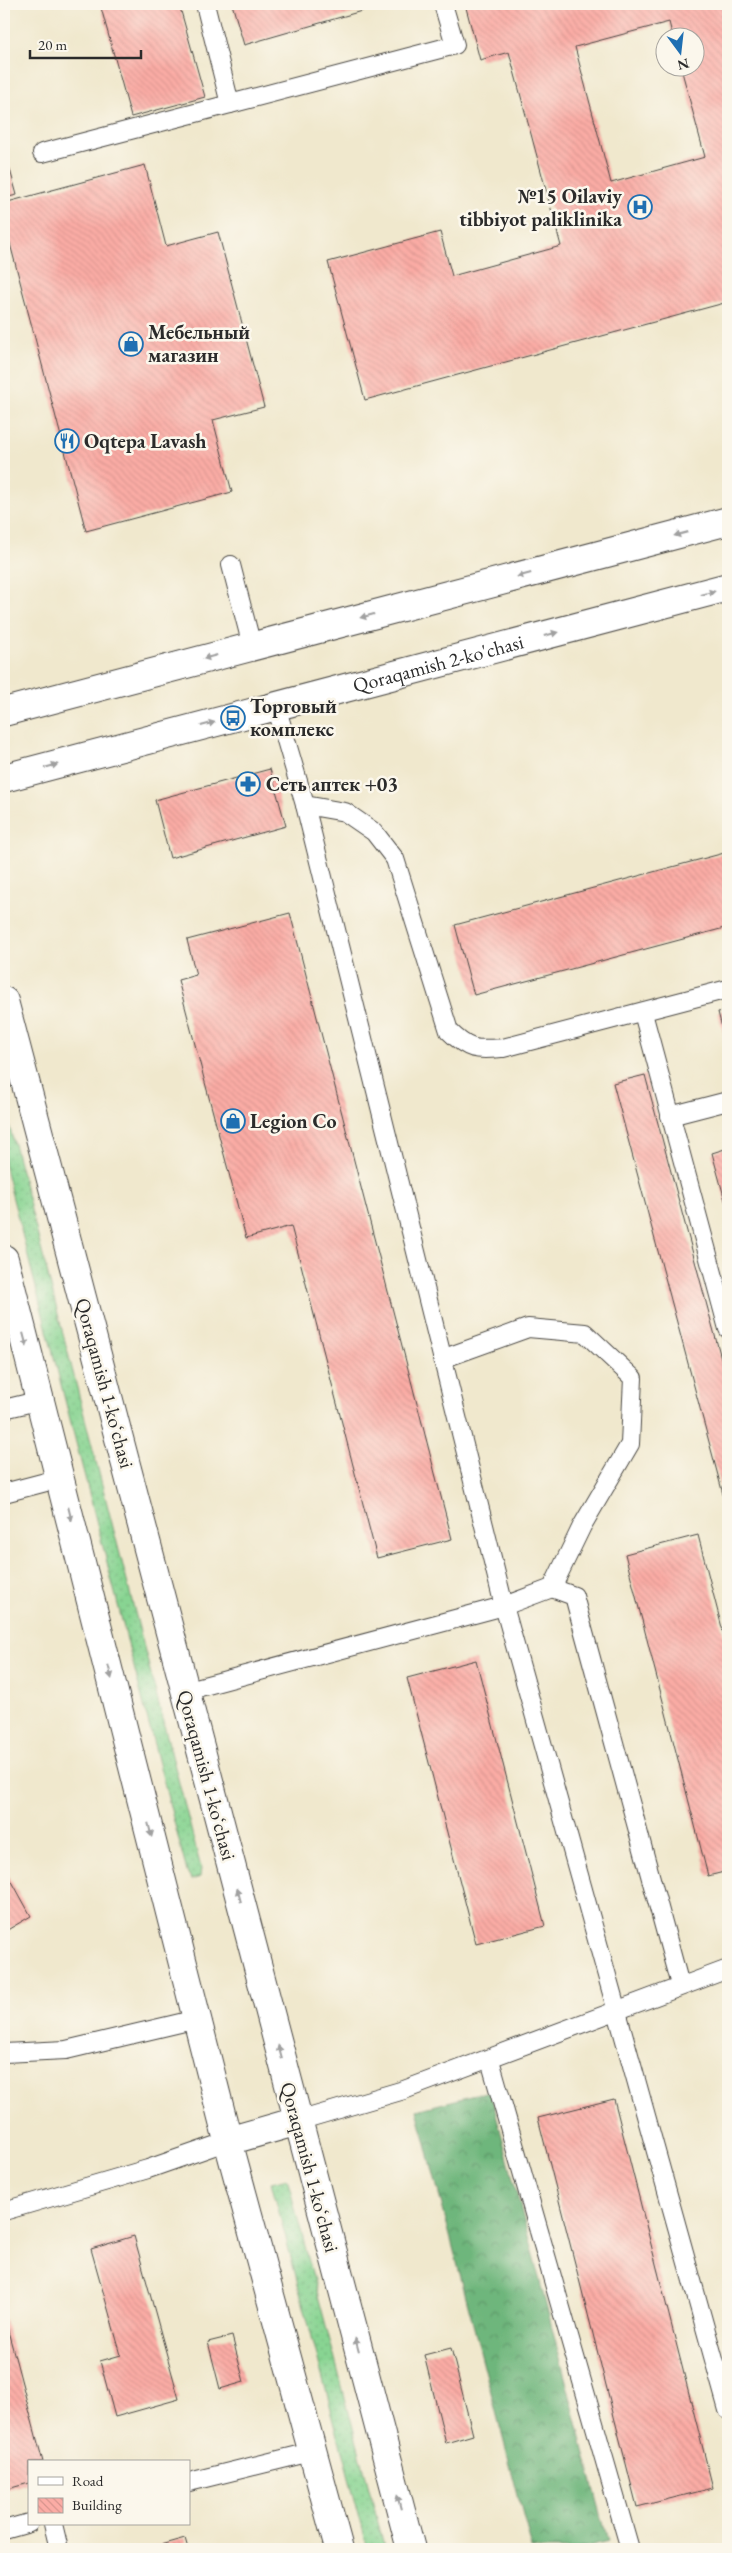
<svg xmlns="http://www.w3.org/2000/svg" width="732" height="2553" viewBox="0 0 732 2553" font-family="'EB Garamond',serif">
<defs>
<pattern id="grass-dots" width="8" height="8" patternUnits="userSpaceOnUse" patternTransform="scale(1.25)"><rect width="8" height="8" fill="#88d492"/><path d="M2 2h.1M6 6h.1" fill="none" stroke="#76b67e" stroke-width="1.8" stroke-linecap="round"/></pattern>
<pattern id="forest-crowns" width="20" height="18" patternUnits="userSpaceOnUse" patternTransform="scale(1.25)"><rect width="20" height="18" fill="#6eb67c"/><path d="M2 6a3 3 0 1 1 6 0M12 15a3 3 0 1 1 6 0" fill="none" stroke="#5b9466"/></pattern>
<pattern id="building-back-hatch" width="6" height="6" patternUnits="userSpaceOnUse" patternTransform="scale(1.25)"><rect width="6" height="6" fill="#fbaca5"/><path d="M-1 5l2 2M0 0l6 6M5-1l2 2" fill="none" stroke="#d7948e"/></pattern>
</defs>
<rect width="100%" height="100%" fill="#fbf7ec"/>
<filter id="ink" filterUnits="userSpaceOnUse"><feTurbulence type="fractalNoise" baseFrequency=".02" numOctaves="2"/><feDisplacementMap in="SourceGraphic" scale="10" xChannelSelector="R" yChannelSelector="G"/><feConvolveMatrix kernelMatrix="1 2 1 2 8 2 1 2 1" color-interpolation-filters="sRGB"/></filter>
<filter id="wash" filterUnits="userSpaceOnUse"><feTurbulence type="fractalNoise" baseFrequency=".0096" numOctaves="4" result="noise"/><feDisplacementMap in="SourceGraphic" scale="20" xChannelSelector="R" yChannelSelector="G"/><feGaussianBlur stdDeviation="1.12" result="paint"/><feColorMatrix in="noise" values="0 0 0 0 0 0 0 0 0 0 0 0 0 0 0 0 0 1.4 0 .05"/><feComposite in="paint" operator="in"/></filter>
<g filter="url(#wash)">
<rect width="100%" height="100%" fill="#f0e8cd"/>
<g fill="url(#grass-dots)" stroke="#5a805e">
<polygon points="4,1105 201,1868 200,1877 192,1880 187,1872 4,1164"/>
<polygon points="287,2178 385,2549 368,2549 271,2182"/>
</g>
<polygon fill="url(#forest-crowns)" stroke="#4c7054" points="490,2091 608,2541 578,2549 532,2549 417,2110"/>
<g id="blocks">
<g fill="url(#building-back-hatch)" fill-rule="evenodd">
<polygon points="100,4 179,4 205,97 131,117"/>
<polygon points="232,4 386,4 244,45"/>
<path d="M 465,4 L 728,4 L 728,302 L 365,400 L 328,262 L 440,232 L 452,276 L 561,246 L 509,52 L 480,60 ZM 669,22 L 673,38 L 694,38 L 694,68 L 681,68 L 705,157 L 611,183 L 575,47 Z"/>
<polygon points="4,148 17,195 4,198"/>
<polygon points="145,165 166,246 218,232 264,407 213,420 232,492 86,531 4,221 4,203"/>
<polygon points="270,769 286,826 170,858 155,800"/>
<polygon points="728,852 728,927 474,995 455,925"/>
<polygon points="290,913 452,1539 377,1558 291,1226 246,1238 178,980 196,975 187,940"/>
<polygon points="728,1010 728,1051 718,1012"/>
<polygon points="645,1075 728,1384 728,1497 724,1498 613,1083"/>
<polygon points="728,1148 728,1211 712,1153"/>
<polygon points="698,1535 728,1651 728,1871 708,1876 625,1554"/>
<polygon points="476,1660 545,1926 476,1944 407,1678"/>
<polygon points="4,1867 31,1916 4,1932"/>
<polygon points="614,2099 713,2488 637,2507 538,2118"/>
<polygon points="134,2236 179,2399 115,2417 100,2361 121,2355 91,2249"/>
<polygon points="4,2316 43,2462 29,2462 29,2483 4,2490"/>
<polygon points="232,2336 244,2382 220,2389 208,2342"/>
<polygon points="451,2348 473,2435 446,2443 424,2355"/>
<polygon points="185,2538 188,2549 146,2549"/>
</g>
</g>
</g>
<g filter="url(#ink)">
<use href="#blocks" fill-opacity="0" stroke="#494743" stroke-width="1"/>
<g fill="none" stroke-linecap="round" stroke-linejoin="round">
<g stroke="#494743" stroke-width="20">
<g id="service">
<polyline points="205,4 230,104 455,45 443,4"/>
<polyline points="42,153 230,104"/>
<polyline points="231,565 252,646"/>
<path d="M 276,706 L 305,805 L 345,812 L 374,832 L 395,859 L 449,1031 C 469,1051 476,1050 503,1048 L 728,989"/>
<polyline points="305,805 504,1606 728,2410"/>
<polyline points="643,1013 728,1329"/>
<polyline points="670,1116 728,1101"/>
<polyline points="4,1409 41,1400"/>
<polyline points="4,1493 61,1478"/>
<polyline points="552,1588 574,1596 680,1985"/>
<polyline points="185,1691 504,1606 552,1588 582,1526 630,1444 633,1378 585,1333 528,1328 442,1359"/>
<polyline points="4,2053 66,2050 197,2019"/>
<polyline points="490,2060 630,2549"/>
<polyline points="298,2121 404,2090 728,1969"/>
<polyline points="4,2211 148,2169 228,2141"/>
<polyline points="189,2482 311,2452"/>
<polyline points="53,2524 59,2549"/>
<polyline points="4,2530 29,2523"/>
</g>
</g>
<g stroke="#494743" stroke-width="30">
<g id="secondary">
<polyline points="4,712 728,521"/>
<path id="s1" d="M 4,778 L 728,587"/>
<polyline points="4,1001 411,2549"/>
<polyline points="4,1259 228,2141 339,2549"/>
<polyline points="228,2141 298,2121"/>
</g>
</g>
<use href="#service" stroke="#fff" stroke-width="18"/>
<use href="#secondary" stroke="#fff" stroke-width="28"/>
</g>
<defs><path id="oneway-solid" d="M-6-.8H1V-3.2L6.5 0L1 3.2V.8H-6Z" transform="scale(1.25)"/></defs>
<g fill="#a0a0a0">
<use href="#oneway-solid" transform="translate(681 534) rotate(165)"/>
<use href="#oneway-solid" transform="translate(524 575) rotate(165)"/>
<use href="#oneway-solid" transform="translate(708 593) rotate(-15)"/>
<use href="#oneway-solid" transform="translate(367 616) rotate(165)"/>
<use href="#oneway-solid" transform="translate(551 634) rotate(-15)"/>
<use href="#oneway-solid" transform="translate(210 657) rotate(165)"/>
<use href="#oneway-solid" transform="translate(208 724) rotate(-15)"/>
<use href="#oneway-solid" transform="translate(51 766) rotate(-15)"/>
<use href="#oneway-solid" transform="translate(25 1340) rotate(75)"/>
<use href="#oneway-solid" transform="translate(70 1514) rotate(76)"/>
<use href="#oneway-solid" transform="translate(110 1672) rotate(76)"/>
<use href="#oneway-solid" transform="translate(150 1830) rotate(76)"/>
<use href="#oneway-solid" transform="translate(239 1895) rotate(-105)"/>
<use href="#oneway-solid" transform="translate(280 2052) rotate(-105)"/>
<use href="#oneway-solid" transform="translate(357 2345) rotate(-105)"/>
<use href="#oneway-solid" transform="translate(399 2502) rotate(-105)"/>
</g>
</g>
<defs>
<g id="hospital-ring" transform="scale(1.25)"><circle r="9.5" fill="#fbf7ec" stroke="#1f6fb2" stroke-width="1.5"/><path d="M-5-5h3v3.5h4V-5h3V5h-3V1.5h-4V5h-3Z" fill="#1f6fb2"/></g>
<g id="shop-ring" transform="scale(1.25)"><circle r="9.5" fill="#fbf7ec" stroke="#1f6fb2" stroke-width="1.5"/><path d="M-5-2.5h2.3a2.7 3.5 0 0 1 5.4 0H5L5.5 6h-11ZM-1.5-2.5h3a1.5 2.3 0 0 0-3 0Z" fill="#1f6fb2"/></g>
<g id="restaurant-ring" transform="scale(1.25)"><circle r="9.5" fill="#fbf7ec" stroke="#1f6fb2" stroke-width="1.5"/><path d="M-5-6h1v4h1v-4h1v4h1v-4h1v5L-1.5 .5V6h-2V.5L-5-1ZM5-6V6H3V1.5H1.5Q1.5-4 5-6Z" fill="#1f6fb2"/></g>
<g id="bus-ring" transform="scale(1.25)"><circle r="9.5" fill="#fbf7ec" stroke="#1f6fb2" stroke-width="1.5"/><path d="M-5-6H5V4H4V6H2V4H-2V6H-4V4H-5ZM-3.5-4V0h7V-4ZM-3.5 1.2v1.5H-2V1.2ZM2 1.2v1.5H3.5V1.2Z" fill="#1f6fb2"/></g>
<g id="pharmacy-ring" transform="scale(1.25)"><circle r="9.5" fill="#fbf7ec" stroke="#1f6fb2" stroke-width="1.5"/><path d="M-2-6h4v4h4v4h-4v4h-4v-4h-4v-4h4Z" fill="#1f6fb2"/></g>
</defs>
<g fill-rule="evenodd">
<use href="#hospital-ring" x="640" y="207"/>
<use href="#shop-ring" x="131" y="344"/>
<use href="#restaurant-ring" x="67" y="441"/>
<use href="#bus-ring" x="233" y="718"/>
<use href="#pharmacy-ring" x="248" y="784"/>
<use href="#shop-ring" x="233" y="1121"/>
</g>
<g text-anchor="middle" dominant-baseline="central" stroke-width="5" stroke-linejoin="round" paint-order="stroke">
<g font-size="20" font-weight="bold" fill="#2b2b2b" stroke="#fbf7ec" text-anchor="start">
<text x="622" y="196" text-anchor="end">№15 Oilaviy<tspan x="622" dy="23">tibbiyot paliklinika</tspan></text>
<text x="148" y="332">Мебельный<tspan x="148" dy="23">магазин</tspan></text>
<text x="84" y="441">Oqtepa Lavash</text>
<text x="250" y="706">Торговый<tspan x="250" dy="23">комплекс</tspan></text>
<text x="266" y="784">Сеть аптек +03</text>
<text x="250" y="1121">Legion Co</text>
</g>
<g font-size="20" fill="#2b2b2b" stroke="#fbf7ec">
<text stroke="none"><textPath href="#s1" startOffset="449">Qoraqamish 2-ko'chasi</textPath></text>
<text transform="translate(105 1383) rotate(75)">Qoraqamish 1-koʻchasi</text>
<text transform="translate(207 1775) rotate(75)">Qoraqamish 1-koʻchasi</text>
<text transform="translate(310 2167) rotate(75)">Qoraqamish 1-koʻchasi</text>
</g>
</g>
<rect width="732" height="2553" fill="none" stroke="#fbf7ec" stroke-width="20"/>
<rect x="28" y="2460" width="162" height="65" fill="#fbf7ec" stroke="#a8a59f"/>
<rect x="38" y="2477" width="25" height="8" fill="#ffffff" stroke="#a8a59f"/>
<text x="72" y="2486" font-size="15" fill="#2b2b2b">Road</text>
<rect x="38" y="2498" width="25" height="15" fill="url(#building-back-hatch)" stroke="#a8a59f"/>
<text x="72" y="2510" font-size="15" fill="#2b2b2b">Building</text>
<g transform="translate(680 52) rotate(165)"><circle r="24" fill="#fbf7ec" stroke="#a8a59f"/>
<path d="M0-4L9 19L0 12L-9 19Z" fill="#1f6fb2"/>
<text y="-8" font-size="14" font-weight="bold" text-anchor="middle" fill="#2b2b2b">N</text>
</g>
<path d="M30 50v8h111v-8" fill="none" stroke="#2b2b2b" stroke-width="2.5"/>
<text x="38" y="50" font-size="15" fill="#2b2b2b" stroke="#fbf7ec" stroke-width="4" paint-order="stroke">20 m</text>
</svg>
